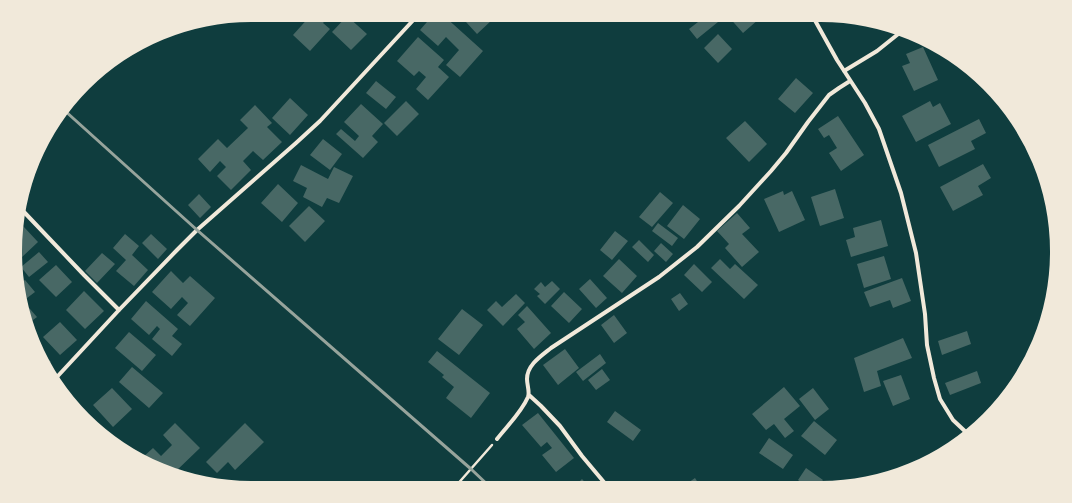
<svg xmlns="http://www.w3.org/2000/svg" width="1072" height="503" font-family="Signika,sans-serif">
<rect width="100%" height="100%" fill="#0f3d3e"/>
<path fill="#486865" d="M311 15H330L323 23 330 29 310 51 293 35Z
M363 15H373L368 20Z
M433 15H443L483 51 460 77 446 65 459 50 446 37 438 46 420 30Z
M473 15H487L492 20 477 34 466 22Z
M707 15H712L718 22 697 39 689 29Z
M727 15H755L759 19 743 33Z
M347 16 367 34 351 50 332 32Z
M718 34 732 49 718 63 704 48Z
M418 37 444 60 438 67 449 77 428 100 416 89 426 77 419 71 414 76 397 61Z
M923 47 938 80 914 91 902 66 910 63 906 54Z
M796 78 813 93 795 113 778 99Z
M376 81 396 97 386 109 366 93Z
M290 98 308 115 290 135 272 118Z
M406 101 419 114 397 136 384 123Z
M930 101 933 107 940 103 951 124 916 142 902 116Z
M361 104 383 124 372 136 378 142 363 158 336 134 341 129 355 141 359 136 344 122Z
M255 105 272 123 267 127 282 142 263 160 253 151 243 161 251 170 231 190 217 176 226 167 220 161 210 172 198 159 218 139 227 148 248 128 240 120Z
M838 116 864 155 841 171 829 153 837 148 829 135 824 138 818 129Z
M979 119 986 133 971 141 975 149 939 167 928 145Z
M745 121 767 144 749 162 726 138Z
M323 139 342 154 330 170 310 155Z
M983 164 991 178 978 186 983 195 953 211 940 187Z
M301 165 328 179 334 167 353 176 339 203 327 198 322 207 303 197 307 188 293 181Z
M278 184 298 203 282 222 261 203Z
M835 189 844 218 820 226 811 197Z
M783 191 784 195 792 191 805 220 779 232 764 199Z
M660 192 673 203 652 227 639 217Z
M199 194 211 207 200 218 188 205Z
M683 205 700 219 684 239 667 226Z
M309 206 325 221 305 242 289 226Z
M737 213 750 228 742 234 759 252 742 267 725 248 729 244 717 231Z
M881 220 888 246 851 257 846 240 855 237 853 228Z
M658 223 678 238 672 246 652 231Z
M23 226 38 242 21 258 18 255 19 230Z
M615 231 628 241 612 260 600 250Z
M125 234 139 246 132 255 148 270 134 286 116 271 126 260 113 248Z
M151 234 167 249 158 259 142 243Z
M639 240 654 255 648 262 632 247Z
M661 243 673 254 666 262 654 251Z
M39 252 48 262 29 277 21 267Z
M102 253 115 264 97 283 85 271Z
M884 256 891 279 864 288 857 264Z
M619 259 637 276 622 293 603 276Z
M720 259 730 269 735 264 758 285 744 299 711 268Z
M694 264 712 282 702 292 684 275Z
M56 265 72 282 56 297 39 280Z
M171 271 183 283 190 276 215 298 190 326 177 315 188 303 182 297 171 309 152 292Z
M902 278 911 301 893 308 890 300 870 307 864 292Z
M590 279 607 298 596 308 579 289Z
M25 280 35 292 23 301 37 317 29 323 18 285Z
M552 281 560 289 545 304 537 296 540 294 534 289 541 282 545 287Z
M84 291 104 311 85 329 66 310Z
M564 292 582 309 569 323 551 306Z
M680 293 688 304 679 311 671 299Z
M516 294 525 303 503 326 487 310 496 301 502 307Z
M146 301 178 329 172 336 182 344 172 356 152 339 160 329 157 326 149 335 131 319Z
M527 306 551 333 534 349 517 329 525 322 518 315Z
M462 309 483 325 459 355 438 339Z
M614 315 627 333 614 343 601 325Z
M60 322 77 340 60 355 43 337Z
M967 331 971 344 942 355 938 341Z
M129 332 156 355 142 371 115 348Z
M903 338 912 358 877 371 881 386 864 392 854 358Z
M39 348 51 362 46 365 39 356 37 349Z
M565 349 579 368 558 385 543 365Z
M437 351 490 393 471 418 446 398 454 387 442 377 444 375 428 362Z
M600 354 606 363 583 381 576 372Z
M132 367 163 393 149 408 119 382Z
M602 369 610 380 596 390 588 380Z
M977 371 981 383 950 395 945 383Z
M901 375 910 399 893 406 883 381Z
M784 387 800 406 784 419 794 431 785 438 774 424 766 430 752 414Z
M112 388 132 409 113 427 93 405Z
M813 388 829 409 815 420 799 399Z
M615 411 641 430 633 441 607 422Z
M538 413 574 458 556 472 542 455 552 448 547 442 541 447 522 425Z
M814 421 837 440 825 455 801 436Z
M175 423 200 448 174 473 161 470 142 458 153 448 161 456 172 445 163 435Z
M245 423 264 442 235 470 228 462 217 473 206 462Z
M769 438 793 455 783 469 759 453Z
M806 468 823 480 818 486H806L798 480Z
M695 478 700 486 682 487Z
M582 479 589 487H574Z"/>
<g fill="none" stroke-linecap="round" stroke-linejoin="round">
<path stroke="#f1e9da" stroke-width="2.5" d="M455 487 492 445"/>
<path stroke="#f1e9da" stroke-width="4" d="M812 15 837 60 865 103 879 129 901 193 916 253 925 314 927 345 934 378 940 399 953 420 969 435
M844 71 877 51 902 31
M24 212 84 275 119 310
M56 378 119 310 177 250 197 230 296 143 320 121 418 15
M529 395 541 406 560 426 582 456 608 487
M497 439C507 426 521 413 528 397 530 392 527 385 527 379 527 365 541 356 551 348L659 277 697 247 739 206 771 171 786 153 808 122 829 95 839 88 850 81"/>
<path stroke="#97a49c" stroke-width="3" d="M64 110 197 230 471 469 490 487"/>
</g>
<path d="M0 0H1072V503H0ZM251 22H821A229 229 0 0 1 1050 251V252A229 229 0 0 1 821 481H251A229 229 0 0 1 22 252V251A229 229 0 0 1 251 22Z" fill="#f1e9da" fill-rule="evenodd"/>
</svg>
